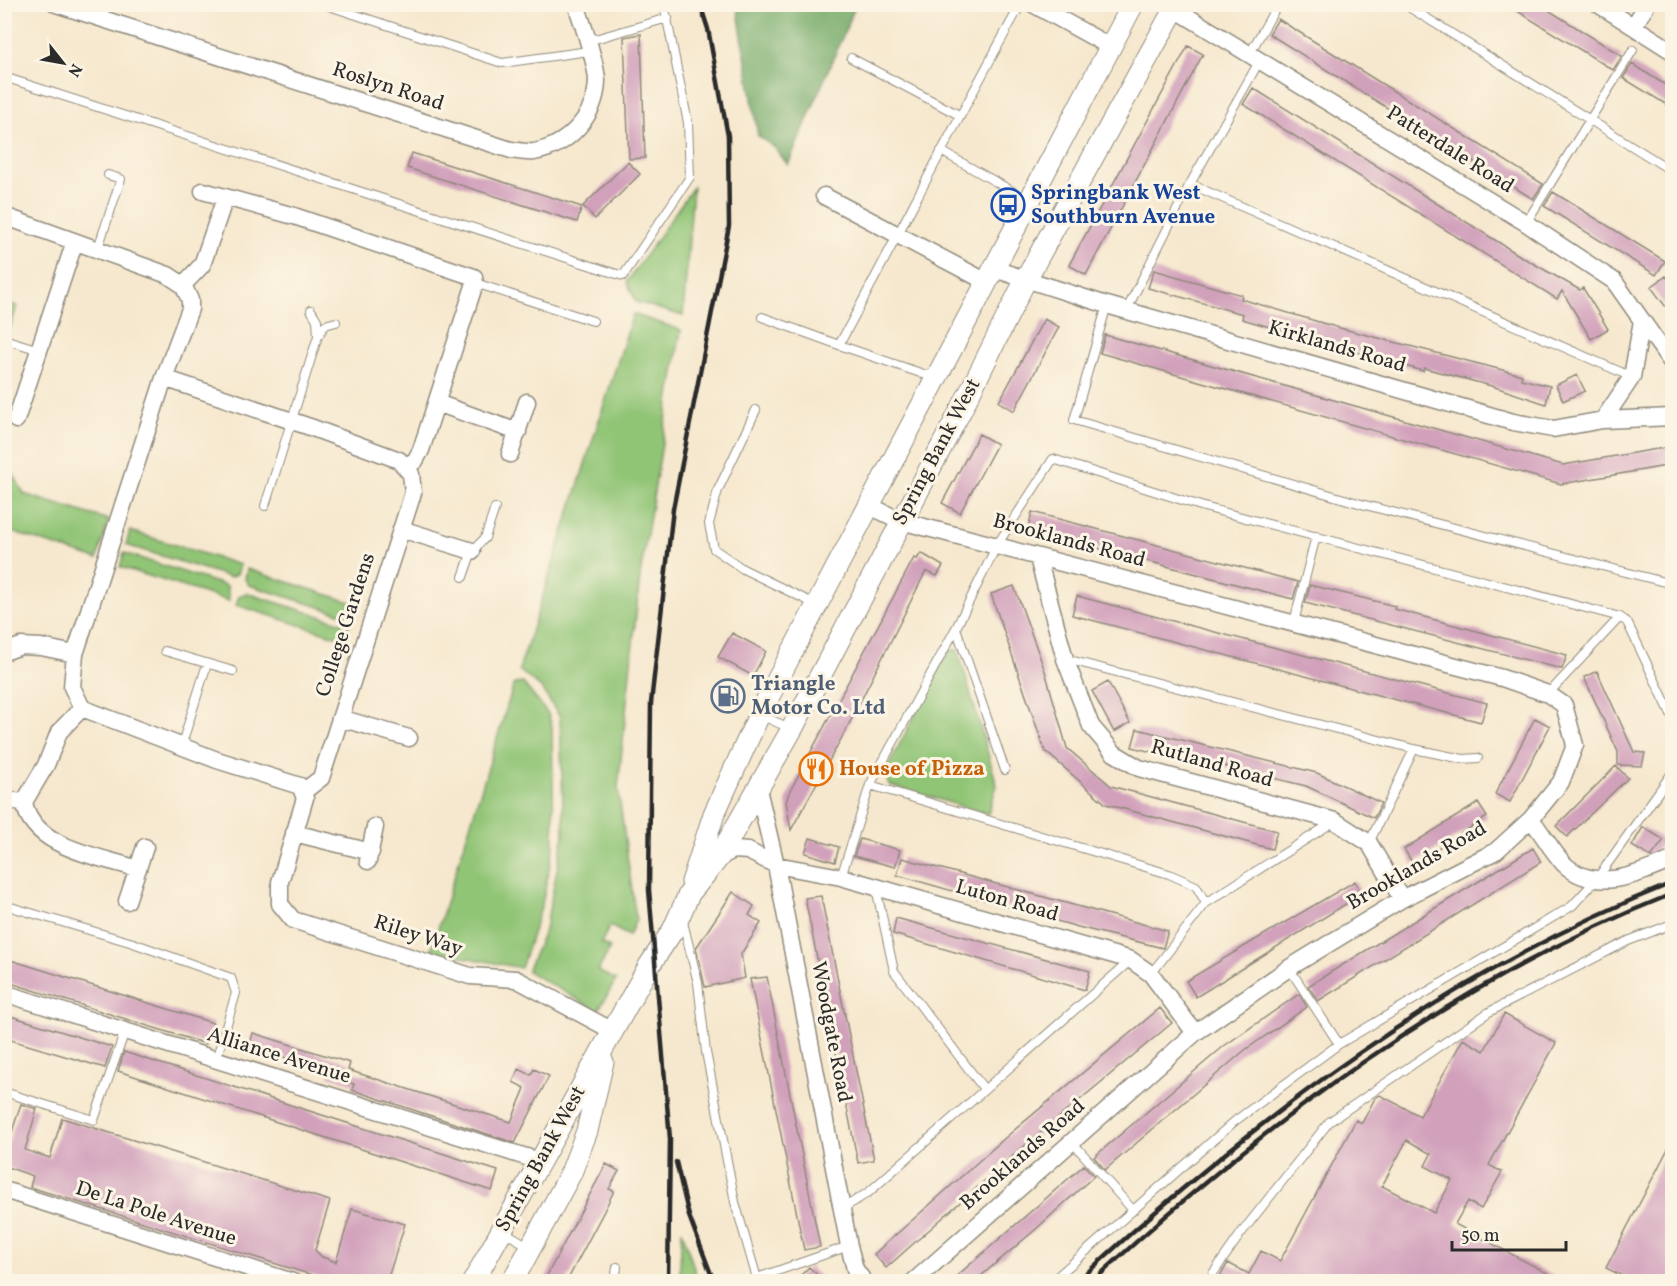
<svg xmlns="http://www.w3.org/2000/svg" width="1677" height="1286" font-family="Vollkorn,serif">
<rect width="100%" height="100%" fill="#fcf5e5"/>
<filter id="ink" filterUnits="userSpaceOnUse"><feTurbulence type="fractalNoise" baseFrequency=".0167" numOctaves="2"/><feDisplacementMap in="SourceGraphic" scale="12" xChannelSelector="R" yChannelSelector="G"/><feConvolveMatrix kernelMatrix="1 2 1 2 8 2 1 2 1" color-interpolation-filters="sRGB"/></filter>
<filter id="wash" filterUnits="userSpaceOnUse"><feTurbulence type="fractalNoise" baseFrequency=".008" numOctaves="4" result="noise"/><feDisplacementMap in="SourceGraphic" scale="24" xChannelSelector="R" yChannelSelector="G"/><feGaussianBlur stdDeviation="1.35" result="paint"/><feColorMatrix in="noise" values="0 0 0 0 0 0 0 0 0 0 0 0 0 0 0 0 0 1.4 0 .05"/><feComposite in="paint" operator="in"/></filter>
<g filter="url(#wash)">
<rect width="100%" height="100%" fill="#f6e8ce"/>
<path fill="#91c576" stroke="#5e7850" stroke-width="1.5" d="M693 187 683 316 636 302 627 282Z
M5 302 17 306 5 344Z
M633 314 681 330 640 576 618 788 636 920 629 936 610 926 601 943 610 948 598 971 616 980 598 1011 527 971 545 930 564 835 560 717 541 688 519 670Z
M4 456 24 494 109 520 97 559 12 532 5 536Z
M130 531 240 565 237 574 230 577 126 545Z
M124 553 227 586 229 601 120 567Z
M247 569 357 604 352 617 249 585 245 579Z
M246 593 349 625 345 639 236 605 239 596Z
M949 650H958L997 785 988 814 889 785 884 774Z
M523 683 548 714 552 726 554 845 542 904 521 968 431 951 514 684Z
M682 1230 698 1281H679Z"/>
<path fill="#74aa67" stroke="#506a49" stroke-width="1.5" d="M737 5H856L788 165 775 148 758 136Z"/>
<g id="blocks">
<path fill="#d1a0bb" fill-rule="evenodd" d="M1506 4H1539L1622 56 1613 70Z
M1278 19 1543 184 1533 199 1269 34Z
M641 34 645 158 629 159 624 37Z
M1188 46 1203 54 1086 275 1069 265Z
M1632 64 1672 89V108L1623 78Z
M1253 88 1522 257 1580 290 1583 288 1608 329 1591 339 1562 291 1557 299 1243 104Z
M412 153 582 207 577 222 407 168Z
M628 162 640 174 595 219 583 206Z
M1553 192 1665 261 1656 275 1544 206Z
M1154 270 1242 295 1241 299 1336 327 1522 375 1521 379 1550 386 1546 404 1495 387 1424 368 1423 371 1242 319 1243 314 1148 288Z
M1666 276 1672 285V315L1651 287Z
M1044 319 1059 327 1014 411 999 402Z
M1105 335 1563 465 1663 448H1672V465L1561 484 1100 353Z
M1577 375 1585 391 1563 401 1556 385Z
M979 434 997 444 960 513 942 503Z
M1032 512 1298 582 1293 599 1028 530Z
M921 553 943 566 937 576 926 571 847 728 791 830 786 802 789 793 914 558 917 559Z
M1310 585 1395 606 1394 609 1567 655 1562 669 1305 603Z
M1014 586 1045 671 1067 748 1111 786 1277 831 1272 849 1106 804 1045 751 991 594Z
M1077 596 1487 703 1481 722 1072 615Z
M732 633 766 651 753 676 718 657Z
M1597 671 1634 752 1645 753 1642 766 1618 765V752L1584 677Z
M1108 682 1130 723 1114 732 1092 691Z
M1535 718 1550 726 1510 802 1495 794Z
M1137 729 1317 773 1381 803 1374 818 1306 786 1220 765 1219 769 1132 747Z
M1616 766 1628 778 1567 837 1556 826Z
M1478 803 1487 817 1413 864 1404 849Z
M1643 827 1664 840 1651 857 1632 846Z
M810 838 839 847 835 862 805 853Z
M860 839 900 850 895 867 854 856Z
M1533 848 1541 862 1318 1001 1308 986Z
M902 858 1168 931 1163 948 1078 927 897 875Z
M1355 881 1362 894 1196 997 1186 981Z
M733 892 754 906 749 915 761 923 741 954 745 978 705 987 696 948Z
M821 896 874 1160 858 1163 805 898Z
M896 918 1090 971 1085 990 893 934Z
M4 958 213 1023 206 1044 4 981Z
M767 977 820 1247 804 1250 750 979Z
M1299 994 1307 1007 1245 1050 1105 1170 1094 1157 1224 1046Z
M1160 1008 1172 1023 1009 1159 886 1268 874 1254 1006 1137Z
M4 1014 112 1047 105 1068 4 1038Z
M1504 1014 1556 1043 1489 1165 1502 1172 1481 1209 1468 1201 1455 1224 1562 1281H1217L1228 1263 1249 1274 1261 1251 1280 1261 1356 1120 1362 1123 1375 1098 1380 1095 1420 1116 1463 1039 1484 1051ZM1407 1140 1431 1154 1425 1166 1452 1180 1434 1213 1382 1186Z
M253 1033 350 1063 348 1070 511 1122 525 1088 513 1082 519 1069 531 1075 534 1069 549 1076 515 1143 352 1090 354 1084 329 1076 330 1072 265 1051 263 1056 248 1051Z
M124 1052 498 1171 492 1191 118 1071Z
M21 1104 37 1109 25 1150 50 1158 62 1118 330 1201 315 1250 322 1257 336 1262 352 1209 405 1224 387 1281H331L30 1187 33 1176 4 1166V1143L8 1144Z
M1672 1141V1281H1632L1606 1268Z
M606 1164 619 1171 609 1189 614 1191 604 1211 567 1281H544Z
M1084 1165 1094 1176 1035 1230 975 1281H951Z
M809 1267 824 1281H795Z"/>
</g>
</g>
<g filter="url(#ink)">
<use href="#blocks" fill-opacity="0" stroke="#908a7c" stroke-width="1.5"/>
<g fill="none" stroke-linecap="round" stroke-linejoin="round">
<defs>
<path id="service" d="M323 4 502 63 589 51
M1404 4 1672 171
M588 41 668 18
M1250 53 1278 4
M851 58 959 115
M4 77 623 276 690 177 688 123 664 4
M941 151 1028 200
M1190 184 1632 377
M1526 223 1633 50
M97 251 121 179 108 175
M475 283 593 321
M1107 305 1074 420 1365 505 1672 584
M311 310 317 320 318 335
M1126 311 1190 184 1260 60
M762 317 839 345
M4 339 39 350
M935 378 839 345C900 232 958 117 1021 4
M756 410 718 490 709 524 714 549 743 569 817 605
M265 506 318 336 325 325 336 322
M463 577 472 551 485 538 495 508
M1294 622 1316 536
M956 628 1005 770
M165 651 233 671
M1066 659 1414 749 1463 759 1478 758
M1548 694 1620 617
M760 715 792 729
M181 747 207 664
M870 785 1169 874 1196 886 1206 903 1151 974
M1369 843 1414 749
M841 877 870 785 956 628 997 545 1053 459 1204 507 1620 617 1627 622 1672 716
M876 888 894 971 984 1089
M1206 903 1335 821
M4 905 133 943 231 978 236 993 216 1060
M682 918 698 983 706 1052 735 1202 758 1282
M1289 968 1339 1044
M4 1092 94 1120 125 1031
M1072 1142 1132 1209
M842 1209 869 1192 1131 960
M503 1231 530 1247
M757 1278 849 1246
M615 1282 617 1267
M1051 1282 1235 1121 1339 1044 1572 906 1596 880 1672 773
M1207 1282 1242 1232 1329 1122 1489 1012 1628 941 1672 924"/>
<path id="minor" d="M56 4 511 150C518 151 527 153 534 152 568 146 596 116 597 81 597 64 582 22 576 4
M1033 4 1109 46
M1598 4 1672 51
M1175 9 1526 223 1614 281 1672 363
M1634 26 1647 4
M203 191 294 216 474 277 475 283 421 450 415 461 404 466
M824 196 987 282
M4 216 168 275 183 285 190 300V309L164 378 310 427 399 460 411 474 413 493 321 778 303 792
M994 269 1107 305 1513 422 1553 429 1603 420 1672 417
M183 285 202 265 225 198
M164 378 75 654 72 687 82 708 217 760 300 786 305 798 280 882V904L293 920 470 976 516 979 613 1031
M437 403 518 432
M16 420 74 244
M1603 420 1632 377 1642 321
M510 454 527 402
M870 506 901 521 1502 678 1548 694 1564 705 1575 745 1561 782 1531 819 1496 851 1402 899 1289 968 1195 1033 913 1282
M401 529 472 551
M1038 558 1065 659 1091 726 1114 753 1139 768 1335 821 1369 843 1402 899
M4 652 21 646 41 647 75 654
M340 718 409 738
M758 789 776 865 849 1246 855 1269 864 1282
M4 800 24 802 46 765 59 732 82 708
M24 802C32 848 99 856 138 869
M1531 819C1542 833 1552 851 1564 864 1595 894 1639 874 1672 860
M294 833 371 852
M719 857 734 850 748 851 776 865 841 877 1131 960 1151 974 1195 1033
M368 861 375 827
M127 901 145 847
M4 993 539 1161
M4 1190 293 1282"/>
<path id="tertiary" d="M692 882 714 814 759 715 1133 4
M473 1282 649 966 673 930 689 894 719 857 792 729 961 410 1025 281 1177 4
M512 1282 571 1173 587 1131 603 1062"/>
</defs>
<use href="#service" stroke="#908a7c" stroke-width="10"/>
<use href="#minor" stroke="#908a7c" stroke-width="19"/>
<use href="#tertiary" stroke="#908a7c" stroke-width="23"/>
<use href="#service" stroke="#fff" stroke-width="8"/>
<use href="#minor" stroke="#fff" stroke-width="16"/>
<use href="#tertiary" stroke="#fff" stroke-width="21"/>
<path stroke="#2b2b2b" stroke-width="4.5" d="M676 1162 689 1216 714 1282
M668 1282 670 1139 649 890 651 703 673 509 729 226 728 136 708 29 700 4
M1077 1282C1254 1119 1448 972 1672 883
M1092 1282C1263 1124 1455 980 1672 894"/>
</g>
</g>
<defs>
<symbol id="bus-ring" viewBox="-11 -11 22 22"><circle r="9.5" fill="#fcf5e5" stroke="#1a4fb4" stroke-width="1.5"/><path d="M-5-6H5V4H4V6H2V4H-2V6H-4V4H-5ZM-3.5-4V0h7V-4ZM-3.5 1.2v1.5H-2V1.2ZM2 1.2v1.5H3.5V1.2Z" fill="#1a4fb4"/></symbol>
<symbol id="fuel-ring" viewBox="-11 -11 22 22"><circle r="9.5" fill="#fcf5e5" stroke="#5c6f8a" stroke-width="1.5"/><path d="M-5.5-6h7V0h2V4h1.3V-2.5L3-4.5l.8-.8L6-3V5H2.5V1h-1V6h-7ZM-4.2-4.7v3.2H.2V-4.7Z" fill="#5c6f8a"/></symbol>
<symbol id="restaurant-ring" viewBox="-11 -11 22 22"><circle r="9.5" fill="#fcf5e5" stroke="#e8710a" stroke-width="1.5"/><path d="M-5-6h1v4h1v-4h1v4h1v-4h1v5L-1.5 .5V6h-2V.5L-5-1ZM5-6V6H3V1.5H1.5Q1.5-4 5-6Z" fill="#e8710a"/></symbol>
</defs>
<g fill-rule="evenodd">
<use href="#bus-ring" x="989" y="186" width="38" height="38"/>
<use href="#fuel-ring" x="709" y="677" width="38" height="38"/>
<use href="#restaurant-ring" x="797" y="750" width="38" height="38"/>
</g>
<g text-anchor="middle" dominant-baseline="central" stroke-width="6" stroke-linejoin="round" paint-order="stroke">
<g font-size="21" fill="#2b2b2b" stroke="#fcf5e5">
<text transform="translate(388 87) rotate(18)">Roslyn Road</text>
<text transform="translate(1450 150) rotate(32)">Patterdale Road</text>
<text transform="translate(1337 347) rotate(16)">Kirklands Road</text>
<text transform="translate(937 452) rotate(-62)">Spring Bank West</text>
<text transform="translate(1069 541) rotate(15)">Brooklands Road</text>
<text transform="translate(346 625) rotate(-72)">College Gardens</text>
<text transform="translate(1212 764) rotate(16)">Rutland Road</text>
<text transform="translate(1417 866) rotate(-30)">Brooklands Road</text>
<text transform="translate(1007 901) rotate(16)">Luton Road</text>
<text transform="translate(418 936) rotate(18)">Riley Way</text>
<text transform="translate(831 1032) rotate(79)">Woodgate Road</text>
<text transform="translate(279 1056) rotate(17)">Alliance Avenue</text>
<text transform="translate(1023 1155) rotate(-41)">Brooklands Road</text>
<text transform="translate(541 1159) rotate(-61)">Spring Bank West</text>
<text transform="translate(156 1214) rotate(18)">De La Pole Avenue</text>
</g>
<g font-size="21" font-weight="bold" fill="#164399" stroke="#fcf5e5" text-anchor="start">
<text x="1031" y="193">Springbank West<tspan x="1031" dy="24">Southburn Avenue</tspan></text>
</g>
<g font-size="21" font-weight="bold" fill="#4e5e75" stroke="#fcf5e5" text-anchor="start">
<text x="751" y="684">Triangle<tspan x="751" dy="24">Motor Co. Ltd</tspan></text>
</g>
<g font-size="21" font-weight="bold" fill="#c56008" stroke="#fcf5e5" text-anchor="start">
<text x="839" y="769">House of Pizza</text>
</g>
</g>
<rect width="1677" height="1286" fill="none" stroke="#fcf5e5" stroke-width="24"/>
<g transform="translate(63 63) rotate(121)" stroke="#fcf5e5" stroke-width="4.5" paint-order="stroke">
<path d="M0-4.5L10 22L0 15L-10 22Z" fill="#2b2b2b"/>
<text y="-9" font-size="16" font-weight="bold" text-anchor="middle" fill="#2b2b2b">N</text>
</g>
<path d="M1452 1241v9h114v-9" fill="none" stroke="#2b2b2b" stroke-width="3"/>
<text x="1461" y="1241" font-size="18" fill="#2b2b2b" stroke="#fcf5e5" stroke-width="4.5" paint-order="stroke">50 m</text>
</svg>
